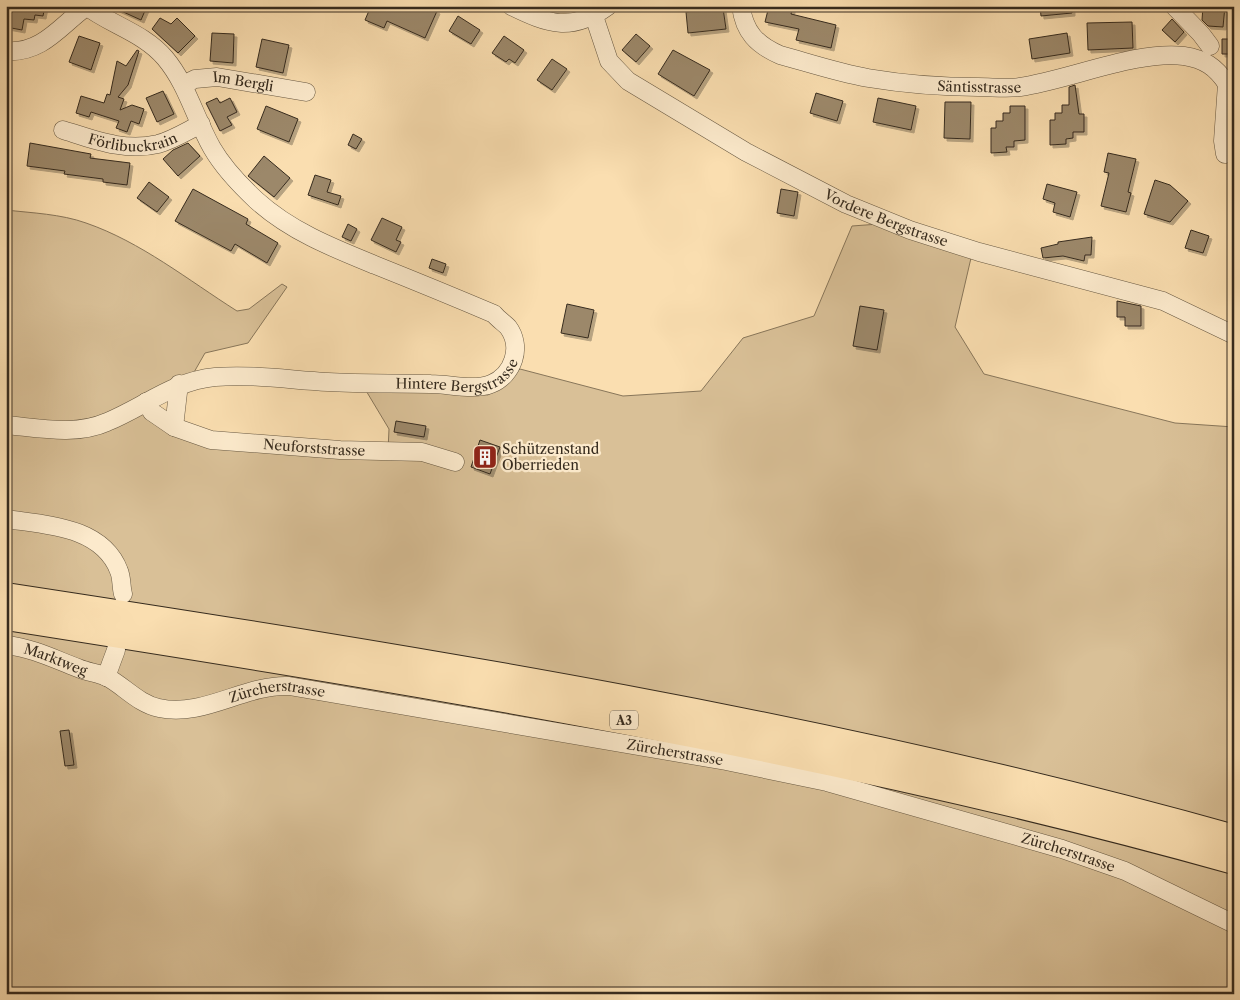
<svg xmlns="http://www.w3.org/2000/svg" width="1240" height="1000" font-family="'Libre Caslon Text',serif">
<defs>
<filter id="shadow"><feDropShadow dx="3" dy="3" stdDeviation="0" flood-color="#0004"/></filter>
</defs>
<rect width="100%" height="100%" fill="#fadeb0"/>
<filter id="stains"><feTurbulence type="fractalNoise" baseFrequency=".004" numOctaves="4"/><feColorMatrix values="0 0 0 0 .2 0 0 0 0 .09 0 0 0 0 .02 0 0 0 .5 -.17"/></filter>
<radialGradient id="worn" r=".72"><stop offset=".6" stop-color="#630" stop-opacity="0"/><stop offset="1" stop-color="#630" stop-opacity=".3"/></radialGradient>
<path fill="#d9c097" stroke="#88765a" d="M6 210C32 213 61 214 86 223 141 242 188 280 237 311L249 309 282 284 287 287 248 343 205 353 189 381 146 402 190 433 388 451 389 429 362 384 488 395 520 369 623 396 701 391 743 338 814 316 852 226 879 224 971 258 955 327 984 374 1175 423 1234 427V994H6Z"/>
<path fill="#9c886a" stroke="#362b1e" filter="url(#shadow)" d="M12 6H45L43 16 35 15 34 20 24 19 22 30 6 27V12L11 13Z
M110 6H147L141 20Z
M371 6H426L437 11 425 38 387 21 384 28 365 20Z
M769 6H793L791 14 836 25 831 48 796 40 799 29 765 22Z
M1040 6H1072V13L1041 16Z
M1203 6H1225L1223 27 1208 26 1202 20Z
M723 8 726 29 688 33 686 12Z
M458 16 480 30 471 44 449 31Z
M160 18 171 24 177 18 195 36 178 53 152 29Z
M1172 19 1184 32 1175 42 1162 30Z
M1132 22 1133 48 1088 50 1087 23Z
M212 33 234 34 233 63 210 61Z
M1067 33 1070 53 1032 59 1029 39Z
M636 34 650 46 636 62 622 50Z
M79 36 100 43 91 70 69 62Z
M504 36 524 50 515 63 509 59 506 62 492 53Z
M262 39 289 45 283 73 256 67Z
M1222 39H1234V54H1222Z
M137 50 139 51 128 85 118 97 124 99 120 110 132 105 144 109 139 124 131 121 127 132 116 128 119 121 91 112 89 117 76 113 81 96 104 103 107 94 110 95 117 61 126 66Z
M673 50 710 70 694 96 658 74Z
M552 59 567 69 552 90 537 80Z
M1075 85 1079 114H1084V132H1073V138L1066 139V144L1050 145V120H1055V113H1062V105H1069V87Z
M163 91 174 114 157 122 146 98Z
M816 93 843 101 837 121 810 113Z
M217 98 220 103 230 98 237 112 227 117 232 125 220 131 206 103Z
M878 98 916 106 911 130 873 122Z
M945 102H971L970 139 944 138Z
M266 106 298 119 289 142 257 129Z
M1010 106H1025V140L1014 141V147H1006L1007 152 991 153V128H996V121H1003V113H1010Z
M353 134 362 139 356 149 348 145Z
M30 143 91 154 90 158 130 163 127 185 103 182V179L64 174 65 171 27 166Z
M188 143 200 156 178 176 163 159 173 150Z
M1108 153 1136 159 1128 192 1131 193 1126 212 1101 206 1109 173 1104 172Z
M264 156 290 178 274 197 248 176Z
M315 175 331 180 327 192 341 196 338 205 308 195Z
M1155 180 1170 185 1188 201 1170 222 1144 214Z
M149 182 169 197 157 212 137 198Z
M1047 184 1077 192 1070 217 1053 212 1055 203 1043 199Z
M193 189 248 219 246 224 278 243 267 263 235 244 231 251 175 221Z
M781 189 798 192 794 216 777 213Z
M382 218 402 227 396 240 401 242 396 252 371 240Z
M348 224 357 229 351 241 342 237Z
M1191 230 1209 236 1203 253 1185 248Z
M1092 237 1091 255H1085L1084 261 1063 256 1043 258 1041 248 1058 244V242Z
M432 259 446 264 443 273 429 268Z
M1117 301 1141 306V326H1125V317H1117Z
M567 304 594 310 588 338 561 333Z
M860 306 884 310 877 350 853 346Z
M396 421 426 426 424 437 394 432Z
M480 440 500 447 490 474 471 467Z
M69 730 74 765 65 766 60 731Z"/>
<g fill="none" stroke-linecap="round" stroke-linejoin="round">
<defs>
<g id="minor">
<path d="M511 6C548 24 571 33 608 6"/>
<path id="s1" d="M741 6C744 32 757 45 780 55 809 63 839 73 868 78 904 84 942 87 978 87 992 87 1007 89 1020 87 1069 80 1137 50 1184 56 1204 59 1216 67 1227 84"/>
<path d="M1174 6 1201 34 1210 46"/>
<path id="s2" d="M594 16 609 61 628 81 746 152 846 204 910 230 979 252 1163 301 1234 335"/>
<path d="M6 51C42 54 61 25 86 7"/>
<path id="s3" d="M183 85 195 79 217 77 306 92"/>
<path id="s4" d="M63 130C95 140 125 152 158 144 173 140 187 131 201 124"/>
<path d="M1225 154 1223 141 1227 84"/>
<path id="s5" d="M146 402 152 412 174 427 211 440 340 450 422 452 455 462"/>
<path id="s6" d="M6 425C39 428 76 436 107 422 144 407 173 381 215 377 252 374 291 380 328 382 362 384 396 383 431 384 449 384 474 391 491 384 513 375 523 347 508 327 504 323 498 319 494 314 454 297 415 281 375 265 333 248 290 231 256 200 240 185 223 167 212 148 195 118 187 84 165 58 144 33 111 25 86 6"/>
<path d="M174 427 179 384"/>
<path d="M6 519C45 525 102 526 119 571 122 578 121 587 123 594"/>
<path id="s7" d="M6 645C33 648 54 659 78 668 87 672 98 673 107 677 125 687 139 704 159 708 203 718 245 684 289 686L726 761 827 782 1062 849 1125 871 1234 924"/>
<path d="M106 677 116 650"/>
</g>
<path id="highway" d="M6 596C418 659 832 725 1234 838
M6 617C419 682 831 748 1234 861"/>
</defs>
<use href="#minor" stroke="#675842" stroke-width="19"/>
<use href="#highway" stroke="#362b1e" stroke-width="28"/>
<use href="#minor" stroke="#fceacc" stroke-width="18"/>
<use href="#highway" stroke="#fadeb0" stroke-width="26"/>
</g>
<defs>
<symbol id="building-square" viewBox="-11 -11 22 22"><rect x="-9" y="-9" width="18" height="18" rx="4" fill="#8f2418" stroke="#fceacc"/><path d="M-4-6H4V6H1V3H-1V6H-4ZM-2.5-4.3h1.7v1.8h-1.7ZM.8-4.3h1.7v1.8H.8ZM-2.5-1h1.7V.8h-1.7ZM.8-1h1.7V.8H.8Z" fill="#fff"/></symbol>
</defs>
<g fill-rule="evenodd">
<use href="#building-square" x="471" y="443" width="28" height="28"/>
</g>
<g text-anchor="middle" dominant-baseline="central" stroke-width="4.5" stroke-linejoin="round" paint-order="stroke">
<rect fill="#fceacc" stroke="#716452" stroke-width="1" x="610" y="710.5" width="28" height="19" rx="4"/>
<g font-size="12" font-weight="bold" fill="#362b1e">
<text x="624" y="720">A3</text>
</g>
<g font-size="14" fill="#362b1e" stroke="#fceacc">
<text stroke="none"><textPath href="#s3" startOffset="62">Im Bergli</textPath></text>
<text stroke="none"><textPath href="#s1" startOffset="269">Säntisstrasse</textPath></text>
<text stroke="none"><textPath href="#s4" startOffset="72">Förlibuckrain</textPath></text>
<text stroke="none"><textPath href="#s2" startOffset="368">Vordere Bergstrasse</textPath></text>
<text stroke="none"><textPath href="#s6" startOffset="466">Hintere Bergstrasse</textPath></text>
<text stroke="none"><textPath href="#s5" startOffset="181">Neuforststrasse</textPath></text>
<text stroke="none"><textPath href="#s7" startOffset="52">Marktweg</textPath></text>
<text stroke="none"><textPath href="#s7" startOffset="288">Zürcherstrasse</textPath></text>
<text stroke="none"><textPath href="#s7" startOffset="692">Zürcherstrasse</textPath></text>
<text stroke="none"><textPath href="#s7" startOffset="1098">Zürcherstrasse</textPath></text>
</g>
<g font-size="14" fill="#362b1e" stroke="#fceacc" text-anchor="start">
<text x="502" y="449">Schützenstand<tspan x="502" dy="16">Oberrieden</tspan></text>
</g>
</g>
<rect width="1240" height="1000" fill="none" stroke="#fadeb0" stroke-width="25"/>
<rect x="8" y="8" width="1225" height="985" fill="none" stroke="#362b1e" stroke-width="2.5"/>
<rect x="12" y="12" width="1215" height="975" fill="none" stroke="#362b1e"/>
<rect width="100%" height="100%" filter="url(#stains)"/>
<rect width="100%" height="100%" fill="url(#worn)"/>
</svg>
